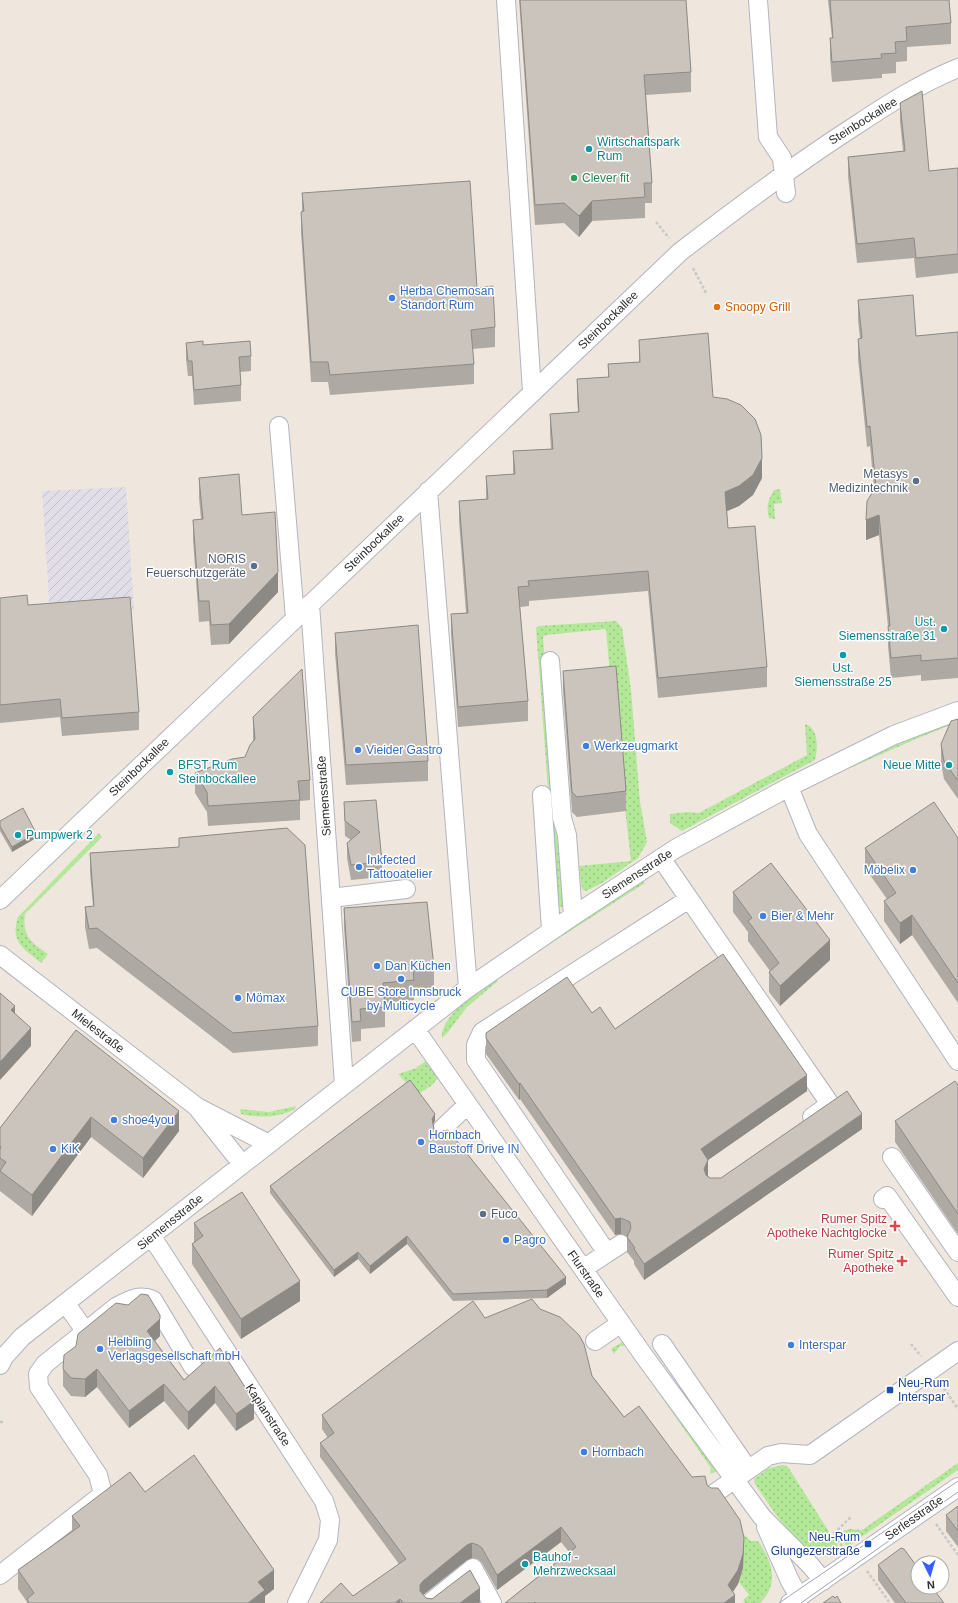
<svg xmlns="http://www.w3.org/2000/svg" width="958" height="1603" font-family="Arial,sans-serif">
<defs>
<pattern id="industrial-furrows" width="10" height="10" patternUnits="userSpaceOnUse"><rect width="10" height="10" fill="#e1dee7"/><path d="M-1 1l2-2M0 10L10 0M9 11l2-2" fill="none" stroke="#c1bfc6"/></pattern>
<pattern id="grass-dots" width="8" height="8" patternUnits="userSpaceOnUse"><rect width="8" height="8" fill="#b2e897"/><path d="M2 2h.1M6 6h.1" fill="none" stroke="#99c782" stroke-width="1.8" stroke-linecap="round"/></pattern>
</defs>
<rect width="100%" height="100%" fill="#efe7de"/>
<path fill="url(#industrial-furrows)" d="M126 487 134 610 50 614 42 491Z"/>
<path fill="url(#grass-dots)" d="M780 489 782 503 774 504 775 519 769 518C766 506 768 500 774 490Z
M616 621 622 628 631 690 640 802 647 842 638 858 602 883 586 891 582 889 579 866 631 861 611 686 606 629 546 635 543 637 557 839 566 902 563 907H558L556 899 536 628 539 626Z
M958 720V722L916 739 843 771 844 769 910 739Z
M805 724C819 728 818 748 815 760L682 831 670 823V814L688 812 699 813 807 755Z
M99 833 102 837 25 914C22 936 31 942 48 954L41 963C23 948 10 942 18 917Z
M643 881 645 883 542 949 541 947Z
M496 979 498 981 467 1007 448 1032 442 1038C440 1015 480 991 496 979Z
M426 1061 438 1078 432 1085 417 1095 398 1074 416 1068Z
M296 1106 295 1109C279 1118 259 1118 241 1114L240 1109 269 1112Z
M624 1341 716 1469V1472L710 1474 711 1468 626 1346H620L614 1354 611 1349Z
M958 1463V1470L847 1547 838 1534 839 1532 850 1529 862 1530Z
M783 1465 788 1467 842 1552C803 1567 774 1510 755 1484L754 1479 769 1468Z
M742 1533 751 1541H758C772 1561 780 1584 760 1603H745L743 1600 749 1595 739 1582 744 1560Z"/>
<g fill="none" stroke-linecap="round" stroke-linejoin="round">
<defs>
<path id="minor" d="M506 0 532 391
M758 0 768 137 782 158 786 193
M279 426 295 618
M428 491 468 988
M310 604 344 1084
M550 661 562 818 567 835 573 916
M789 787 808 834 958 1061
M542 795 551 930
M661 858 830 1104 812 1117
M331 898 406 889
M0 900 680 252C737 208 794 165 855 126 888 104 921 83 958 68
M0 955 197 1107 267 1143
M415 1029 644 1356 762 1517 811 1566 823 1581
M199 1110 242 1164
M442 1129 467 1105
M892 1157 958 1252
M883 1199 887 1196 958 1297
M152 1237 324 1501 330 1520 328 1540 297 1603
M607 1253 621 1244
M583 1269 607 1253 476 1060V1045L482 1032 689 899
M66 1304 86 1332
M595 1341 621 1323
M662 1344 748 1469
M0 1365 4 1357 22 1337 468 988 573 916 675 849 789 787 894 735 958 711
M715 1493 768 1456 781 1453 810 1455 958 1351
M766 1527 790 1581 799 1597
M0 1575 103 1494 98 1475 39 1387 38 1374 45 1364 116 1307C129 1300 139 1294 153 1300L193 1367
M430 1603 473 1568 492 1603
M790 1603 958 1487"/>
</defs>
<use href="#minor" stroke="#b2b4c1" stroke-width="20"/>
<path stroke="#c8c8c8" stroke-width="2.5" stroke-dasharray="3 2" stroke-linecap="butt" d="M656 222 669 238
M693 268 706 293
M911 1344 921 1356
M941 1384 958 1409
M0 1422H3
M936 1524 958 1555
M842 1546 834 1533 851 1517
M867 1571 890 1603"/>
<use href="#minor" stroke="#fff" stroke-width="18"/>
<path stroke="#a0a3b8" stroke-width="1" d="M779 1603 958 1481
M801 1603 958 1492"/>
</g>
<path fill="#aea9a3" d="M519 0H686L691 72V92L646 95 652 183V203H645V218L592 221 579 237 564 223 535 225Z
M828 0H949L951 23V44L907 47V61L896 62V73L882 74V78L832 82 830 58V38H832Z
M900 103 929 171 958 168V273L916 278 914 258 857 263 848 176V157L903 151 900 122Z
M302 193 477 288 495 327V347L472 349 474 364V384L330 395 328 382H311L301 232V212H302Z
M858 300 916 336 958 332V678L921 681V675L891 678 888 646V627L879 535 866 540 874 489 870 446 867 447 858 359V339H860L858 320Z
M639 340 713 397 762 478 753 495 739 506 727 511 728 528 767 667V687L658 698 648 591 529 601V606L520 607 528 701V721L458 727 451 634V614L466 613 459 521V501L486 499V476L513 474V451L551 449 550 434V414L578 412 577 399V379L608 377V364L639 362Z
M186 343 203 345 251 356V371L240 372 241 385V401L194 405 192 376H188L186 359Z
M199 478 242 515 278 592 229 644 211 645 209 621 199 622 193 540V520L201 519 199 498Z
M0 598 28 605 139 712V730L62 736 60 717 0 723Z
M335 633 428 761V781L346 785 335 653Z
M563 671 626 791V811L577 817 572 812 563 691Z
M253 717 310 780V800L300 801V820L208 826 207 812 195 793V773L245 757 253 741Z
M958 719V799L944 779 941 763V744Z
M344 802 382 862V877L351 880 347 858V843L351 840 345 836Z
M0 821 36 838 12 852 0 831Z
M179 838 318 1026V1046L233 1053 97 948 89 949 85 927V907L93 906 90 873V853L179 847Z
M958 838V1003L912 935 900 944 884 921V901L887 899 865 868V848Z
M733 892 830 960 780 1006 769 992V972L770 971 748 941V932L733 912Z
M344 908 434 968V988L414 990V1000L385 1003V1027L361 1029V1041L352 1042 344 928Z
M592 1013 615 1029 807 1091 708 1160V1176L710 1178H721L862 1129 644 1280 634 1264V1261L627 1252V1237L621 1234 615 1235 520 1099 519 1100 486 1054V1033Z
M76 1030 179 1131 143 1178 91 1137 32 1216 0 1191V1128Z
M958 1085V1234L895 1142V1121Z
M435 1121 433 1124 434 1129 566 1284 547 1298 453 1301 407 1244 370 1274 358 1259 334 1277 270 1193V1186Z
M194 1223 300 1301 241 1339 192 1264V1244L194 1242Z
M485 1318 592 1376 624 1417 692 1477 707 1485 744 1553 743 1568 738 1584 733 1592 735 1603H505L569 1552 561 1542 497 1590 482 1563 478 1559 472 1558 467 1560 423 1595 426 1598 480 1602 479 1603H320L353 1596 399 1564 320 1457V1443L328 1438 322 1429V1415Z
M160 1333V1336L155 1341 184 1380 220 1348 254 1419 236 1431 215 1403 188 1430 164 1401 129 1428 97 1387 85 1397 71 1396 63 1386V1369Z
M145 1492 274 1589 265 1596V1603H27V1602L18 1589V1570L72 1531V1516Z
M958 1506V1547L946 1531V1515Z
M878 1565 944 1603H895L878 1580Z"/>
<path fill="#8d8984" d="M592 201V221L579 237V216Z
M762 458V478L753 495 739 506 725 512V492Z
M879 515V535L866 540V520Z
M278 572V592L229 644V624Z
M36 833V838L12 852V847Z
M912 915V935L900 944V923Z
M830 940V960L780 1006V986Z
M15 1006V1024L11 1010Z
M31 1028V1046L0 1080V1062Z
M807 1075V1091L708 1160V1175L704 1184 701 1149Z
M520 1083V1099L519 1100V1084Z
M179 1111V1131L143 1178V1158Z
M435 1114V1121L432 1126V1119Z
M862 1114V1129L644 1280V1264Z
M91 1117V1137L32 1216V1195Z
M621 1218V1234L615 1235V1219Z
M407 1236V1244L370 1274V1266Z
M358 1252V1259L334 1277V1270Z
M566 1277V1284L547 1298V1290Z
M300 1281V1301L241 1339V1319Z
M160 1315V1336L147 1348V1331Z
M97 1369V1387L85 1397V1379Z
M164 1384V1401L129 1428V1411Z
M215 1386V1403L188 1430V1412Z
M254 1401V1419L236 1431V1414Z
M561 1527V1542L497 1590V1575Z
M744 1538 743 1568 738 1584 728 1599V1585Z
M472 1543V1558L467 1560 423 1595 420 1603V1585L423 1581 467 1545Z
M274 1570V1589L265 1596V1603H248L258 1582Z
M480 1588V1602L479 1603H460Z
M735 1595V1603H724Z
M400 1599V1603H395Z"/>
<path fill="#cac4bd" stroke="#8d8984" d="M520 0H686L691 72 644 75 652 183H644L645 197 592 201 579 216 564 203 535 205Z
M830 0H949L951 23 906 27 907 41 895 42 896 53 881 54 882 58 832 62 830 38H833Z
M922 91 929 171 958 168V254L916 258 914 238 857 244 848 157 905 151 900 103Z
M470 181 477 288 493 286 495 327 471 330 474 364 330 375 328 362H311L301 212 304 211 302 193Z
M913 295 916 336 958 332V658L921 661V655L891 658 888 626H890L879 515 866 520 867 501 876 487 870 426 867 427 858 339 862 338 858 300Z
M708 333 713 397 727 399 741 405 755 419 761 435 762 458 753 475 739 486 725 492 728 528 755 526 767 667 658 678 648 571 528 581 529 586 518 587 528 701 458 707 451 614 468 613 459 501 488 499 486 476 515 474 513 451 553 449 550 414 579 412 577 379 609 377 608 364 640 362 639 340Z
M203 341V345L250 341 251 356 239 357 241 385 194 390 192 361H188L186 343Z
M239 474 242 515 275 512 278 572 229 624 211 625 209 601H199L193 520 203 519 199 478Z
M27 595 28 605 130 597 139 712 62 718 60 699 0 705V598Z
M418 625 428 761 346 765 335 633Z
M616 666 626 791 577 797 572 792 563 671Z
M302 669 310 780 298 781 300 800 208 806 207 792 195 773 232 759 245 757 250 745 255 739 253 717Z
M958 719V781L944 761 941 744 951 721Z
M376 800 382 862 351 865 347 843 360 832 345 821 344 802Z
M934 802 958 838V983L912 915 900 923 884 901 896 893 865 848Z
M23 808 36 833 12 847 0 826V821Z
M287 828 305 845 318 1026 233 1033 97 928 89 929 85 907 94 906 90 853 179 847V838Z
M771 863 830 940 780 986 769 972 779 963 748 921 752 918 733 892Z
M427 902 434 968 413 970 414 980 383 983 385 1007 360 1009 361 1021 352 1022 344 908Z
M723 954 807 1075 701 1149 708 1160 704 1169 706 1175 710 1178H721L847 1091 862 1114 644 1264 634 1249 635 1248 627 1237 631 1228 630 1222 621 1218 615 1219 520 1083 519 1084 486 1038V1033L567 977 592 1013 600 1007 615 1029Z
M0 993 15 1006 11 1010 31 1028 0 1062Z
M76 1030 179 1111 143 1158 91 1117 32 1195 0 1171 6 1162 0 1158V1149L1 1147 0 1146V1128Z
M410 1080 435 1114 432 1119 434 1129 439 1132 448 1130 566 1277 547 1290 453 1294 407 1236 370 1266 358 1252 334 1270 270 1186Z
M955 1081 958 1085V1214L895 1121Z
M242 1192 300 1281 241 1319 192 1244 203 1236 194 1223Z
M141 1294 148 1295 160 1315V1319L147 1331 184 1380 220 1348 254 1401 236 1414 215 1386 188 1412 164 1384 129 1411 97 1369 85 1379 71 1378 63 1369 64 1355 76 1346 78 1334 116 1303 128 1305Z
M532 1299 540 1309 560 1317 579 1335 584 1344 592 1376 624 1417 639 1406 692 1477 705 1476 707 1485 711 1488H718L740 1520 744 1538 743 1554 738 1570 728 1585 735 1595 724 1603H536L535 1602 534 1603H505L576 1547 561 1527 497 1575 482 1548 478 1545 472 1543 467 1545 423 1581 420 1585V1591L426 1598 432 1599 470 1570 480 1588 460 1603H404L400 1599 395 1603H320L341 1583 353 1596 406 1559 320 1443 334 1433 322 1415 473 1301 485 1318Z
M194 1455 274 1570 258 1582 265 1590 248 1603H29L27 1599 34 1593 18 1570 80 1526 72 1516 130 1472 145 1492Z
M958 1506V1531L946 1515Z
M901 1548 904 1549 918 1568V1587H932L944 1603H906L878 1565Z
M833 1596 835 1598 837 1596 841 1603H823Z"/>
<g fill="#0f9aa8" stroke="#fff" stroke-width="1.5">
<circle cx="589" cy="149" r="4"/>
<circle cx="944" cy="629" r="4"/>
<circle cx="843" cy="655" r="4"/>
<circle cx="949" cy="765" r="4"/>
<circle cx="170" cy="772" r="4"/>
<circle cx="18" cy="835" r="4"/>
<circle cx="525" cy="1564" r="4"/>
</g>
<circle fill="#2e9e5b" stroke="#fff" stroke-width="1.5" cx="574" cy="178" r="4"/>
<g fill="#3f7fe0" stroke="#fff" stroke-width="1.5">
<circle cx="392" cy="298" r="4"/>
<circle cx="586" cy="746" r="4"/>
<circle cx="358" cy="750" r="4"/>
<circle cx="359" cy="867" r="4"/>
<circle cx="913" cy="870" r="4"/>
<circle cx="763" cy="916" r="4"/>
<circle cx="377" cy="966" r="4"/>
<circle cx="401" cy="979" r="4"/>
<circle cx="238" cy="998" r="4"/>
<circle cx="114" cy="1120" r="4"/>
<circle cx="421" cy="1142" r="4"/>
<circle cx="53" cy="1149" r="4"/>
<circle cx="506" cy="1240" r="4"/>
<circle cx="791" cy="1345" r="4"/>
<circle cx="100" cy="1349" r="4"/>
<circle cx="584" cy="1452" r="4"/>
</g>
<circle fill="#e8710a" stroke="#fff" stroke-width="1.5" cx="717" cy="307" r="4"/>
<g fill="#5c6f8a" stroke="#fff" stroke-width="1.5">
<circle cx="916" cy="481" r="4"/>
<circle cx="254" cy="566" r="4"/>
<circle cx="483" cy="1214" r="4"/>
</g>
<g fill="#e0444e" stroke="#fff" stroke-width="1.5">
<path d="M893 1220h4v4h4v4h-4v4h-4v-4h-4v-4h4z"/>
<path d="M900 1255h4v4h4v4h-4v4h-4v-4h-4v-4h4z"/>
</g>
<g fill="#1a4fb4" stroke="#fff" stroke-width="1.5">
<rect x="886" y="1386" width="8" height="8" rx="2"/>
<rect x="864" y="1540" width="8" height="8" rx="2"/>
</g>
<g text-anchor="middle" dominant-baseline="central" stroke-width="3" stroke-linejoin="round" paint-order="stroke">
<g font-size="12" fill="#2c2c2c" stroke="#fff">
<text transform="translate(863 121) rotate(-32)">Steinbockallee</text>
<text transform="translate(608 320) rotate(-44)">Steinbockallee</text>
<text transform="translate(374 543) rotate(-44)">Steinbockallee</text>
<text transform="translate(139 767) rotate(-44)">Steinbockallee</text>
<text transform="translate(324 796) rotate(-94)">Siemensstraße</text>
<text transform="translate(637 874) rotate(-33)">Siemensstraße</text>
<text transform="translate(98 1031) rotate(38)">Mielestraße</text>
<text transform="translate(170 1222) rotate(-39)">Siemensstraße</text>
<text transform="translate(586 1274) rotate(55)">Flurstraße</text>
<text transform="translate(268 1415) rotate(57)">Kaplanstraße</text>
<text transform="translate(914 1518) rotate(-35)">Serlesstraße</text>
</g>
<g font-size="12" fill="#0d838f" stroke="#fff" text-anchor="start">
<text x="597" y="142">Wirtschaftspark<tspan x="597" dy="14">Rum</tspan></text>
<text x="936" y="622" text-anchor="end">Ust.<tspan x="936" dy="14">Siemensstraße 31</tspan></text>
<text x="843" y="668" text-anchor="middle">Ust.<tspan x="843" dy="14">Siemensstraße 25</tspan></text>
<text x="178" y="765">BFST Rum<tspan x="178" dy="14">Steinbockallee</tspan></text>
<text x="941" y="765" text-anchor="end">Neue Mitte</text>
<text x="26" y="835">Pumpwerk 2</text>
<text x="533" y="1557">Bauhof -<tspan x="533" dy="14">Mehrzwecksaal</tspan></text>
</g>
<g font-size="12" fill="#27864d" stroke="#fff" text-anchor="start">
<text x="582" y="178">Clever fit</text>
</g>
<g font-size="12" fill="#366cbe" stroke="#fff" text-anchor="start">
<text x="400" y="291">Herba Chemosan<tspan x="400" dy="14">Standort Rum</tspan></text>
<text x="594" y="746">Werkzeugmarkt</text>
<text x="366" y="750">Vieider Gastro</text>
<text x="367" y="860">Inkfected<tspan x="367" dy="14">Tattooatelier</tspan></text>
<text x="905" y="870" text-anchor="end">Möbelix</text>
<text x="771" y="916">Bier &amp; Mehr</text>
<text x="385" y="966">Dan Küchen</text>
<text x="401" y="992" text-anchor="middle">CUBE Store Innsbruck<tspan x="401" dy="14">by Multicycle</tspan></text>
<text x="246" y="998">Mömax</text>
<text x="122" y="1120">shoe4you</text>
<text x="429" y="1135">Hornbach<tspan x="429" dy="14">Baustoff Drive IN</tspan></text>
<text x="61" y="1149">KiK</text>
<text x="514" y="1240">Pagro</text>
<text x="108" y="1342">Helbling<tspan x="108" dy="14">Verlagsgesellschaft mbH</tspan></text>
<text x="799" y="1345">Interspar</text>
<text x="592" y="1452">Hornbach</text>
</g>
<g font-size="12" fill="#c56008" stroke="#fff" text-anchor="start">
<text x="725" y="307">Snoopy Grill</text>
</g>
<g font-size="12" fill="#4e5e75" stroke="#fff" text-anchor="end">
<text x="908" y="474">Metasys<tspan x="908" dy="14">Medizintechnik</tspan></text>
<text x="246" y="559">NORIS<tspan x="246" dy="14">Feuerschutzgeräte</tspan></text>
<text x="491" y="1214" text-anchor="start">Fuco</text>
</g>
<g font-size="12" fill="#be3a42" stroke="#fff" text-anchor="end">
<text x="887" y="1219">Rumer Spitz<tspan x="887" dy="14">Apotheke Nachtglocke</tspan></text>
<text x="894" y="1254">Rumer Spitz<tspan x="894" dy="14">Apotheke</tspan></text>
</g>
<g font-size="12" fill="#164399" stroke="#fff" text-anchor="start">
<text x="898" y="1383">Neu-Rum<tspan x="898" dy="14">Interspar</tspan></text>
<text x="860" y="1537" text-anchor="end">Neu-Rum<tspan x="860" dy="14">Glungezerstraße</tspan></text>
</g>
</g>
<g transform="translate(930 1575) rotate(175)"><circle r="19" fill="#ffffff" stroke="#ababab"/>
<path d="M0-3L7 15L0 10L-7 15Z" fill="#3a5dff"/>
<text y="-6" font-size="11" font-weight="bold" text-anchor="middle" fill="#2c2c2c">N</text>
</g>
</svg>
